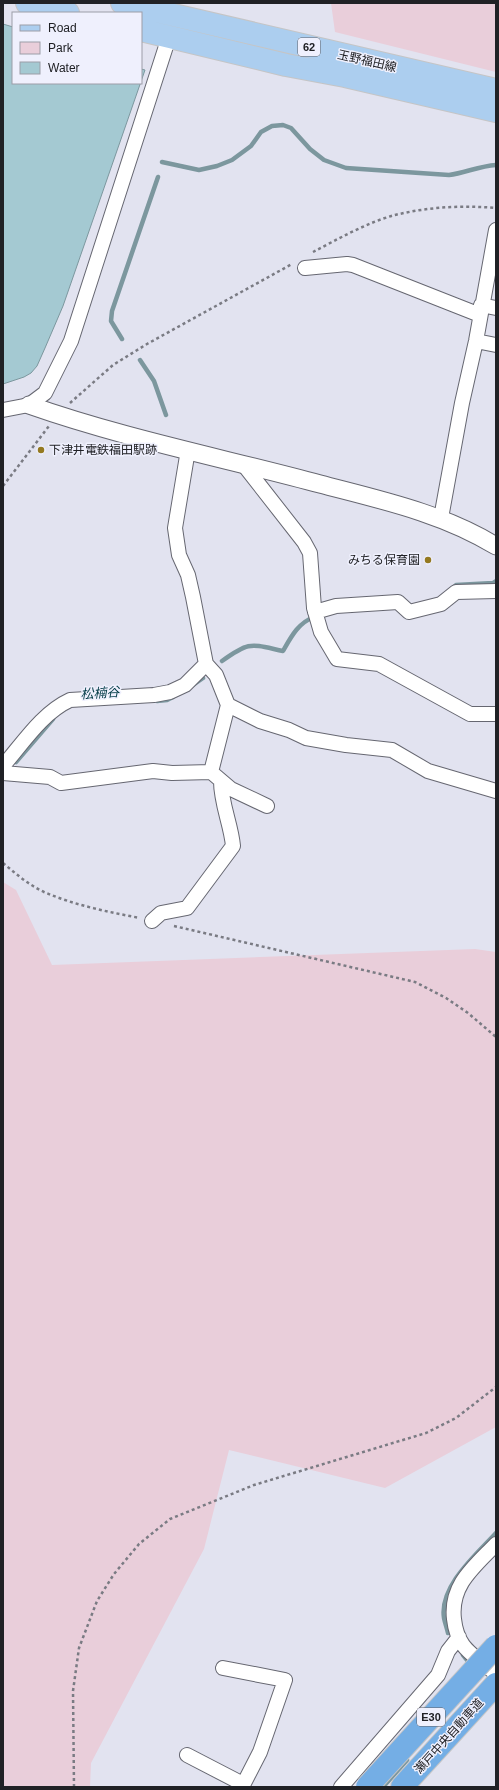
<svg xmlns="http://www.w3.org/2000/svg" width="499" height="1790" font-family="Arial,'Noto Sans JP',sans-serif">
<rect width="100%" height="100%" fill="#e2e3f0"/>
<path fill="#e9ceda" d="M331 3H496V72L335 32Z
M3 882 16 890 52 965 475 949 496 952V1427L385 1488 229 1450 204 1549 91 1763 90 1787H3Z"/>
<path fill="#a4c9d2" stroke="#7c979e" d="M3 24 13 27V83H141V69L145 70 63 306 45 348 37 366 31 373 24 377 3 384Z"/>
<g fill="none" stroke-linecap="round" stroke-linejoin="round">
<path stroke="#7c979e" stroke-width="4.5" d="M162 162 199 170 217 166 232 160 251 146 261 132 272 126 283 125 291 128 310 149 324 160 346 168 449 175C465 173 479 166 496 165
M122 339 111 321 112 311 158 177
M140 360 154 381 166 415
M454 587 456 585 493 583 496 581
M222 661C250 641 250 644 283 651 291 637 298 623 314 617
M193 685 203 678
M157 701 167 700 173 697
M16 762 53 719
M448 1633C447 1628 445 1623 444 1618 439 1586 477 1554 496 1533
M463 1655 471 1665
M383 1787 407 1760"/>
<defs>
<path id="minor" d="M305 268 347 264 353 265 480 315
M481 305 496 308
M476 341 496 345
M3 410 29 405 45 393 71 341 169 37
M188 450 175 528 179 555 188 575 193 597 206 664 216 675 228 705 260 721 289 730 306 738 346 745 392 750 428 771 496 791
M243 464 304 542 310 553 314 608 321 632 337 659 379 664 470 714H496
M441 518 462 403 476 341 496 230
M315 612 336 606 398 602 409 612 441 604 456 592 496 591
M3 766C23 743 42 713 70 700L154 695 170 692 185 685 206 664
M211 772 228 705
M3 773 50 777 61 783 153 771 172 773 211 772 231 789 267 806
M152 921 161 913 187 908 233 846C231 824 221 804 221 781
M496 1544C474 1567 450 1585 454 1619 455 1628 458 1638 463 1645 470 1655 487 1666 496 1674
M223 1668 285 1680 260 1752 242 1787
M187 1755 243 1784
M341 1787 438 1675 448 1651 459 1637"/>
<path id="tertiary" d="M29 405C123 438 223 458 320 484 381 500 442 513 496 546"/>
<path id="primary" d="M27 3 68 13
M122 3 496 90
M141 30 286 65 345 76 496 111"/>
<path id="motorway" d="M402 1787 496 1684"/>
</defs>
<use href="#minor" stroke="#666771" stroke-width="16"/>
<use href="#tertiary" stroke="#666771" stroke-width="19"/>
<use href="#primary" stroke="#c5c5c6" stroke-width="24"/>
<use href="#motorway" stroke="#c5c5c6" stroke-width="24"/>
<path stroke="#7a7b83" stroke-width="2.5" stroke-dasharray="3 3" stroke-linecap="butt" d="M313 252C338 239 368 222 395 215 428 207 462 205 496 208
M70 403 113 365 147 344 292 264
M3 486 49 426
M3 863C16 874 29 885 44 892 74 905 108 912 140 918
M174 926 415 982 446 998 468 1013 496 1037
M74 1787 73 1691 79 1648 97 1601 114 1574 139 1544 170 1519 254 1485 426 1433 456 1418 496 1387"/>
<use href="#minor" stroke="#fff" stroke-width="14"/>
<use href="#tertiary" stroke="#fff" stroke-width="17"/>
<use href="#primary" stroke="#acceef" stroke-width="22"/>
<use href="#motorway" stroke="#74aee5" stroke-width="22"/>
<defs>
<path id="motorway-bridge" d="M367 1787 496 1646"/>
</defs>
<use href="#motorway-bridge" stroke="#c5c5c6" stroke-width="24" stroke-linecap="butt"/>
<use href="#motorway-bridge" stroke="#74aee5" stroke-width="22"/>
</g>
<g fill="#947920" stroke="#eff0fd" stroke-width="1.5">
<circle cx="41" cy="450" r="4"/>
<circle cx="428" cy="560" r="4"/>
</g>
<g text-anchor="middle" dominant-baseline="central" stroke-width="3" stroke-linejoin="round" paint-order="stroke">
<g fill="#eff0fd" stroke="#5e5f66" stroke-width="1">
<rect x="298" y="38" width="22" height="18" rx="3"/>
<rect x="417" y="1708" width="28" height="18" rx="3"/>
</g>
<g font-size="11" font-weight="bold" fill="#202125">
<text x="309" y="47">62</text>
<text x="431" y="1717">E30</text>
</g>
<g font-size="12" fill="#202125" stroke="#eff0fd">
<text transform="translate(367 61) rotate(13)">玉野福田線</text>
<text transform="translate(449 1736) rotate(-48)">瀬戸中央自動車道</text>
</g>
<g font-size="12" fill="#202125" stroke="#eff0fd" text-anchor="start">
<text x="49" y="450">下津井電鉄福田駅跡</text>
<text x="420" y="560" text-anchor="end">みちる保育園</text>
</g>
<g font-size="13" font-style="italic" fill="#003a45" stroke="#eff0fd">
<text transform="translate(100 693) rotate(-4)">松楠谷</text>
</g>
</g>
<rect width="499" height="1790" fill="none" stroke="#202125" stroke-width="8"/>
<rect x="12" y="12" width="130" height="72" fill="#eff0fd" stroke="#9c9da7"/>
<rect x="20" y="25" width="20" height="6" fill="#acceef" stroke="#9c9da7"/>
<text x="48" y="32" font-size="12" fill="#202125">Road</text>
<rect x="20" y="42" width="20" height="12" fill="#e9ceda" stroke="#9c9da7"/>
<text x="48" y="52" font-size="12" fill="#202125">Park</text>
<rect x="20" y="62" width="20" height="12" fill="#a4c9d2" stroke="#9c9da7"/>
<text x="48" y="72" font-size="12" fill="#202125">Water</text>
</svg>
